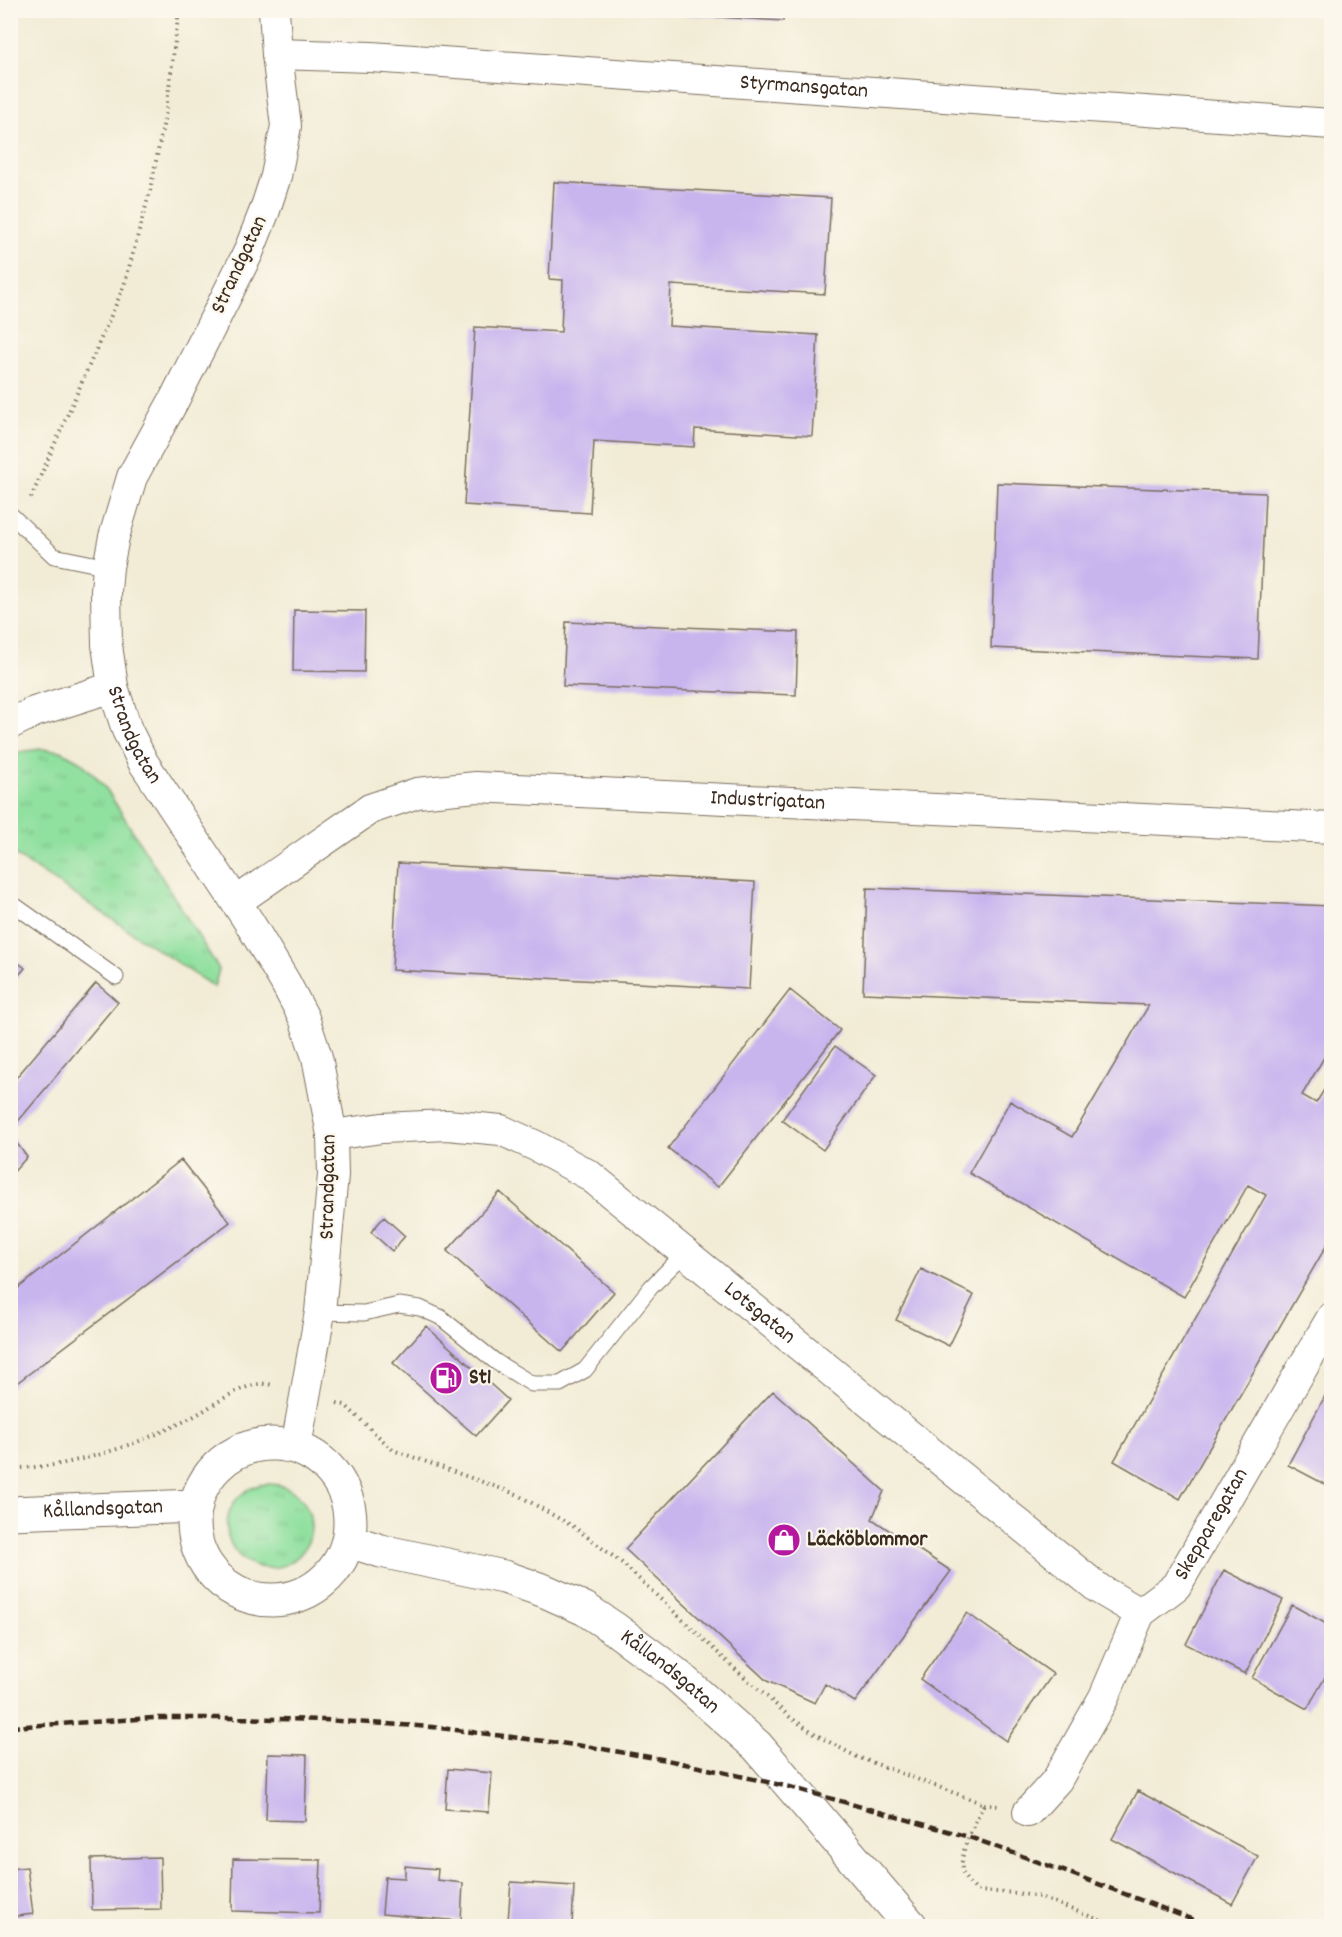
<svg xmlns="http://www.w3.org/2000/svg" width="1342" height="1937" font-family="Dekko,sans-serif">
<defs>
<pattern id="grass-tufts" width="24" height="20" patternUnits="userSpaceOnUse" patternTransform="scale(1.5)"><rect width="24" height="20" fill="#90e09f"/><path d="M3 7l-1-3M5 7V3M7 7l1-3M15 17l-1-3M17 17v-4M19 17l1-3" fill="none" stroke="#7dc088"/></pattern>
</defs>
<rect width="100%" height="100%" fill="#fbf7ec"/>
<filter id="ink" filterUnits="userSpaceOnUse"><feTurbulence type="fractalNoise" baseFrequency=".0167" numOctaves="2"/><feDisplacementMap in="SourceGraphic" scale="12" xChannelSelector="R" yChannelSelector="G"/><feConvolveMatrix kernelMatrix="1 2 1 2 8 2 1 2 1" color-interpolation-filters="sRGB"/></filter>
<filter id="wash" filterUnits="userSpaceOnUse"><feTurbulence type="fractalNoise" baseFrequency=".008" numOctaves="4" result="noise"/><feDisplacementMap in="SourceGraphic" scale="24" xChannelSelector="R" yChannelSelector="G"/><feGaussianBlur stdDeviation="1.35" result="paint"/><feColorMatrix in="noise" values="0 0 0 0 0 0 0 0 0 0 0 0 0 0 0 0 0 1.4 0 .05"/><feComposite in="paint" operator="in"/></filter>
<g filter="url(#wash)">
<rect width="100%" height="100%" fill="#f2ecd6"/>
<path fill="url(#grass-tufts)" stroke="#66855e" stroke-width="1.5" d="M41 749 61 751 81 762 97 778 107 790 219 969 214 987 11 852V757L19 752Z
M227 1526a42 42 0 1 1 84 0a42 42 0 1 1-84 0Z"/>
<g id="blocks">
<path fill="#c9b5ee" d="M636 10H784L783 21 636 12Z
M554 182 831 198 825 294 671 285 669 326 818 335 812 436 695 429 694 447 594 441 590 513 464 505 475 327 561 332 563 280 549 279Z
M997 483 1265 493 1258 659 991 648Z
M294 610 365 611 364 672 293 671Z
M566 622 798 632 796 695 563 686Z
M398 863 755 882 749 989 392 970Z
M867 888 1332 906V1044L1302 1095 1316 1103 1332 1077V1236L1180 1499 1114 1461 1266 1195 1248 1185 1184 1297 969 1173 1010 1101 1072 1137 1149 1005 863 993Z
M10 956 25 968 10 985Z
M96 983 118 1002 10 1131V1085Z
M790 990 840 1030 718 1187 668 1148Z
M835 1046 876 1075 823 1150 782 1120Z
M10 1134 27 1157 10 1176Z
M181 1160 230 1222 10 1388V1291L12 1293Z
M500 1192 614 1292 562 1352 447 1251Z
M384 1217 405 1236 392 1251 371 1232Z
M921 1269 974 1295 949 1346 896 1320Z
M426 1326 508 1400 476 1436 393 1363Z
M1332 1383V1488L1288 1465Z
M773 1391 884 1491 872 1519 951 1571 855 1702 825 1684 815 1703 767 1681 625 1549Z
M1224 1570 1283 1600 1245 1674 1186 1644Z
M1292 1605 1332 1627V1665L1307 1709 1252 1678Z
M967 1613 1053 1674 1006 1741 920 1679Z
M268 1754 307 1755 305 1821 266 1820Z
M448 1769 492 1773 489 1812 445 1809Z
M1138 1791 1258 1856 1232 1904 1112 1839Z
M160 1857 161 1909 92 1910 91 1859Z
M233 1859 321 1860 319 1913 232 1911Z
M405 1866 438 1869 437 1880 463 1883 461 1921 382 1914 385 1877 405 1878Z
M27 1867 33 1914 10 1917V1869Z
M511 1882 574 1886 572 1925 508 1921Z"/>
</g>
</g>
<g filter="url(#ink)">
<use href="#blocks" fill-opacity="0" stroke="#7b6e5e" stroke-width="1.5"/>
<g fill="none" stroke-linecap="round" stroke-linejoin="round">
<defs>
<path id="service" d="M10 514 54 556 108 567
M10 902 116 977
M320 1312 364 1313 399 1305 420 1308 440 1317 496 1362 532 1384H560L585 1370 651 1287 686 1252"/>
<g id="minor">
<path id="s1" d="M274 10 277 54 286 126 276 176 265 210 248 253 174 400 132 477 114 537 108 567 106 591 107 645 113 687 127 730 143 762 249 922 285 982 304 1018 317 1057 332 1135 333 1175 320 1312 296 1447"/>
<path id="s2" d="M277 54 371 57 1332 124"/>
<path d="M10 724 34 712 113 687"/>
<path id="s3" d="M236 902 370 809 417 793 476 787 1332 828"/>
<path id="s4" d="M332 1135 382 1128 447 1125 501 1130 536 1146 589 1175 1099 1589 1140 1613"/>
<path id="s5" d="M1028 1812 1057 1780 1104 1697 1140 1613 1176 1586 1332 1317"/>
</g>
<g id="secondary">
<circle cx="272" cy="1522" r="78"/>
<path id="s6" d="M10 1513 196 1506"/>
<path id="s7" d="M349 1541 381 1551 504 1577 545 1591 585 1609 615 1629 673 1672 757 1746 911 1926"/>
</g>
</defs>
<use href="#service" stroke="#7b6e5e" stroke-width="17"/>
<use href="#minor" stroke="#7b6e5e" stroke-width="32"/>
<use href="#secondary" stroke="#7b6e5e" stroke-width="35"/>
<path stroke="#7b6e5e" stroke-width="4" stroke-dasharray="1.5 4.5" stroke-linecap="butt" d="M31 498 124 286 150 191 166 111 179 10
M337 1403 345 1405 393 1450 516 1494 574 1527 622 1563 733 1667 791 1718 822 1738 855 1756 984 1804C976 1821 960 1849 962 1868 962 1878 971 1884 977 1891L1017 1893 1040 1897 1115 1926
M10 1469C28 1467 47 1467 65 1463 112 1453 155 1437 198 1414 217 1403 250 1378 272 1385
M984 1804 998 1806"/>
<use href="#service" stroke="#fff" stroke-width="15"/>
<use href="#minor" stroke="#fff" stroke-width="30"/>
<use href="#secondary" stroke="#fff" stroke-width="33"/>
<path stroke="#3b2a1e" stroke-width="4.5" stroke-dasharray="9 4.5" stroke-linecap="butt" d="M10 1727 154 1718H233L324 1720 432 1727 591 1747 667 1760 790 1787 969 1837 1080 1877 1209 1926"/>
</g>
</g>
<defs>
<symbol id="fuel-disc" viewBox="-11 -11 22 22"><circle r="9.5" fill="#b5179e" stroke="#fbf7ec"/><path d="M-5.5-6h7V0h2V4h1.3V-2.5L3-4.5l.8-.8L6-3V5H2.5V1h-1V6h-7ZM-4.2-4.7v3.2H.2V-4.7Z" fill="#fff"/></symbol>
<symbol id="shop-disc" viewBox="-11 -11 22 22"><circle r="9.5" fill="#b5179e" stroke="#fbf7ec"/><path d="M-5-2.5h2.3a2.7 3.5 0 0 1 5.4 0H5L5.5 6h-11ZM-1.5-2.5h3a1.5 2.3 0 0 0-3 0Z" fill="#fff"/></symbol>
</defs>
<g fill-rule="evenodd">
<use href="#fuel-disc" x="427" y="1359" width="38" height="38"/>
<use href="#shop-disc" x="765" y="1521" width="38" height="38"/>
</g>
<g text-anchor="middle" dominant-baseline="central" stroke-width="4.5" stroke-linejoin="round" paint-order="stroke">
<g font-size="22" fill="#3b2a1e" stroke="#fbf7ec">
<text stroke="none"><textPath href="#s2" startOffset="528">Styrmansgatan</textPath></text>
<text transform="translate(240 265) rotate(-65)">Strandgatan</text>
<text stroke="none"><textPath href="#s1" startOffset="768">Strandgatan</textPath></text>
<text stroke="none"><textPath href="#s3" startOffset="564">Industrigatan</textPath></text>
<text transform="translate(329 1187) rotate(-89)">Strandgatan</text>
<text stroke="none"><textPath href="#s4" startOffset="488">Lotsgatan</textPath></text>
<text stroke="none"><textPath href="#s6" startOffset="93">Kållandsgatan</textPath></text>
<text stroke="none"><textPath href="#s5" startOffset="346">Skepparegatan</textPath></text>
<text stroke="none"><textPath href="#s7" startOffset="352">Kållandsgatan</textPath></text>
</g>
<g font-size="22" font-weight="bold" fill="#3b2a1e" stroke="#fbf7ec" text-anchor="start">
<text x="469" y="1378">St1</text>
<text x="807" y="1540">Läcköblommor</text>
</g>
</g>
<rect width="1342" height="1937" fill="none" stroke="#fbf7ec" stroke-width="36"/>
</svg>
